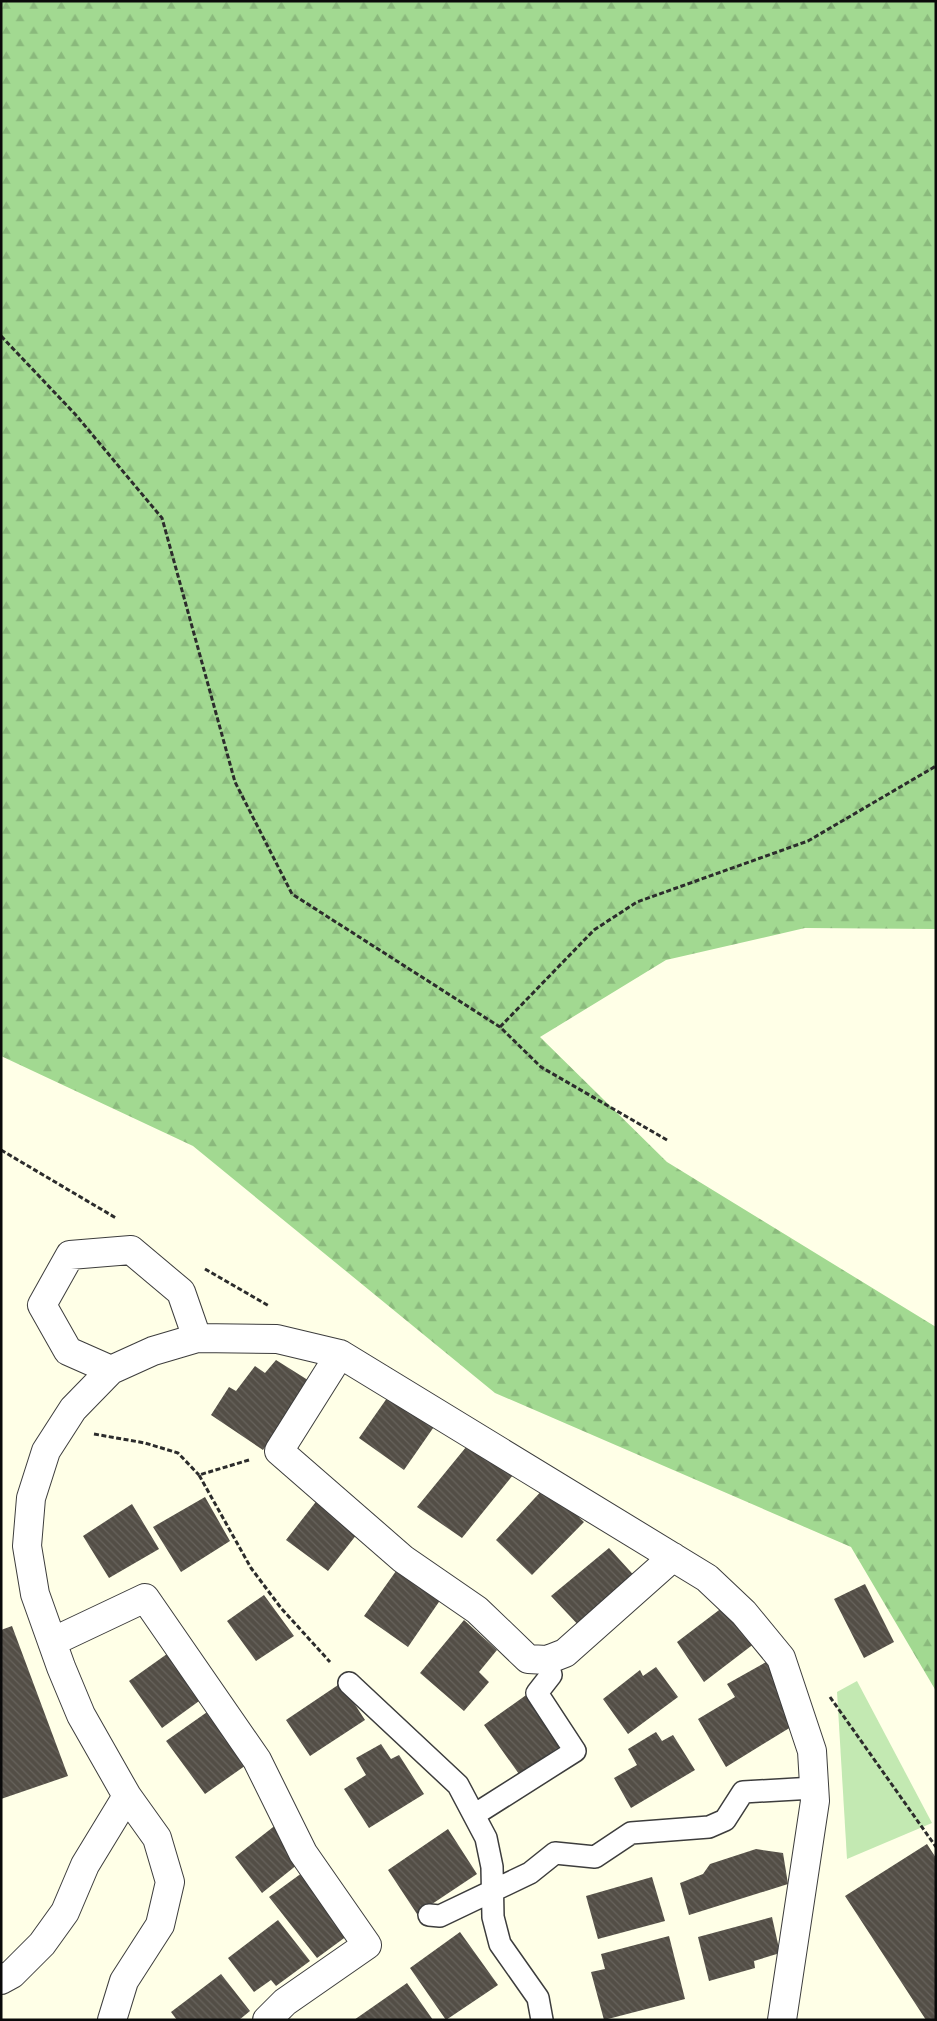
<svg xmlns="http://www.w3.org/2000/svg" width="937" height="2021" font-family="'Source Serif 4',serif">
<defs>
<pattern id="forest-firs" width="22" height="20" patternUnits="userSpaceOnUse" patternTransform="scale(1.25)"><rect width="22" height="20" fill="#a2d991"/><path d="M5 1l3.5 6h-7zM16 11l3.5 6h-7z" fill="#8ab97c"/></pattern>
<pattern id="building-back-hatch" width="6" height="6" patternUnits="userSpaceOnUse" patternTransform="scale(1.25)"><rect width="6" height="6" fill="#534e46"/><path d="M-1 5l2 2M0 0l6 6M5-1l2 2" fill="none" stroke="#67635c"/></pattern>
</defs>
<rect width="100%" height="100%" fill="#ffffe7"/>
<path fill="url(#forest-firs)" d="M1 1H936V929L805 928 666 960 540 1037 667 1162 936 1327V1691L851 1547 495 1393 193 1146 1 1056Z"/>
<path fill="#c3e9b2" d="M857 1681 932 1823 847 1859 837 1692Z"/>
<path fill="url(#building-back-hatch)" d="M276 1360 311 1382 263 1450 211 1415 229 1387 236 1391 255 1366 265 1373Z
M392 1391 438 1421 404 1470 359 1438Z
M471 1441 513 1475 462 1538 417 1507Z
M546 1486 584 1522 532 1575 496 1540Z
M322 1494 361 1529 328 1571 286 1540Z
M205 1497 230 1541 181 1572 153 1527Z
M132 1504 159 1549 109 1578 83 1536Z
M609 1548 639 1581 583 1630 551 1596Z
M401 1564 443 1596 408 1647 364 1616Z
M865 1584 894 1642 864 1658 834 1599Z
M264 1595 294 1636 256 1661 227 1621Z
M727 1604 755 1643 704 1682 677 1642Z
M464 1620 497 1650 479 1672 489 1682 464 1711 420 1673Z
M12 1626 68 1776 1 1799V1630Z
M174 1649 206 1696 162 1728 129 1681Z
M766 1662 789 1702 784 1712 791 1727 726 1767 698 1719 735 1697 727 1684Z
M656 1667 678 1697 628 1734 603 1699 640 1670 643 1676Z
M341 1683 365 1720 310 1756 286 1720Z
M529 1693 562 1745 519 1774 484 1725Z
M210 1710 249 1763 205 1794 166 1741Z
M656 1732 662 1741 673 1735 695 1770 631 1808 614 1778 637 1765 628 1749Z
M381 1744 391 1759 399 1755 424 1794 369 1828 344 1789 366 1775 356 1758Z
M277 1824 303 1860 262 1893 235 1857Z
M448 1829 477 1874 417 1914 388 1870Z
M927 1844 936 1858V2020H926L845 1896Z
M756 1849 783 1853 788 1884 689 1915 680 1883 703 1874 710 1864Z
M306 1870 351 1933 317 1958 269 1897Z
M652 1877 665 1921 598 1939 586 1896Z
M772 1917 780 1953 754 1961 755 1968 709 1981 698 1937Z
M278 1920 310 1961 276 1986 271 1980 254 1992 228 1958Z
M460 1932 498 1985 446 2020 410 1968Z
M669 1936 685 1999 604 2020 591 1972 605 1969 601 1954Z
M221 1974 250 2011 239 2020H177L171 2012Z
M407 1983 433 2020H354Z"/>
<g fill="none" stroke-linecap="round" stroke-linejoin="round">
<defs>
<path id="pedestrian" d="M349 1683 458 1785 486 1838 492 1867 493 1917 500 1944 538 1998 542 2020
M474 1815 575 1751 537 1693 551 1675 547 1660
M429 1915 440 1916 530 1873 555 1853 595 1857 631 1833 709 1827 725 1820 743 1792 814 1788"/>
<path id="minor" d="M340 1354 279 1451 403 1559 477 1610 528 1659 547 1660 565 1653 673 1557
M111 1370 68 1351 42 1305 70 1255 131 1250 181 1292 197 1338
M52 1642 145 1598 257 1760 303 1853 367 1945 285 2002 267 2020
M1 1980 12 1974 42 1944 65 1912 85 1865 127 1796
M112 2020 124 1981 160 1925 170 1882 157 1838 127 1796 81 1715 61 1667 35 1594 27 1546 31 1498 46 1451 73 1409 111 1370 153 1351 197 1338 277 1339 340 1354 707 1578 744 1613 781 1658 812 1751 815 1801 782 2020"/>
</defs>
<use href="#pedestrian" stroke="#3d3d3d" stroke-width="24"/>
<use href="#minor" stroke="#3d3d3d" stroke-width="30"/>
<path stroke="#2c2c2c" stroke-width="3" stroke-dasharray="5 2.5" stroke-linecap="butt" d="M1 336 75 414 162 518 235 782 292 894 500 1027 541 1067 667 1140
M500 1027 594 930 637 902 808 841 936 766
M1 1150 116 1218
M205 1269 269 1306
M94 1434 145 1443 178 1453 199 1475
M249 1460 199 1475 251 1568 281 1608 330 1662
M830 1697 936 1847"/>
<use href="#pedestrian" stroke="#fff" stroke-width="21"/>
<use href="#minor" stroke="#fff" stroke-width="28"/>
</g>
<rect width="937" height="2021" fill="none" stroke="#0a0a0a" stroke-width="5"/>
</svg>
